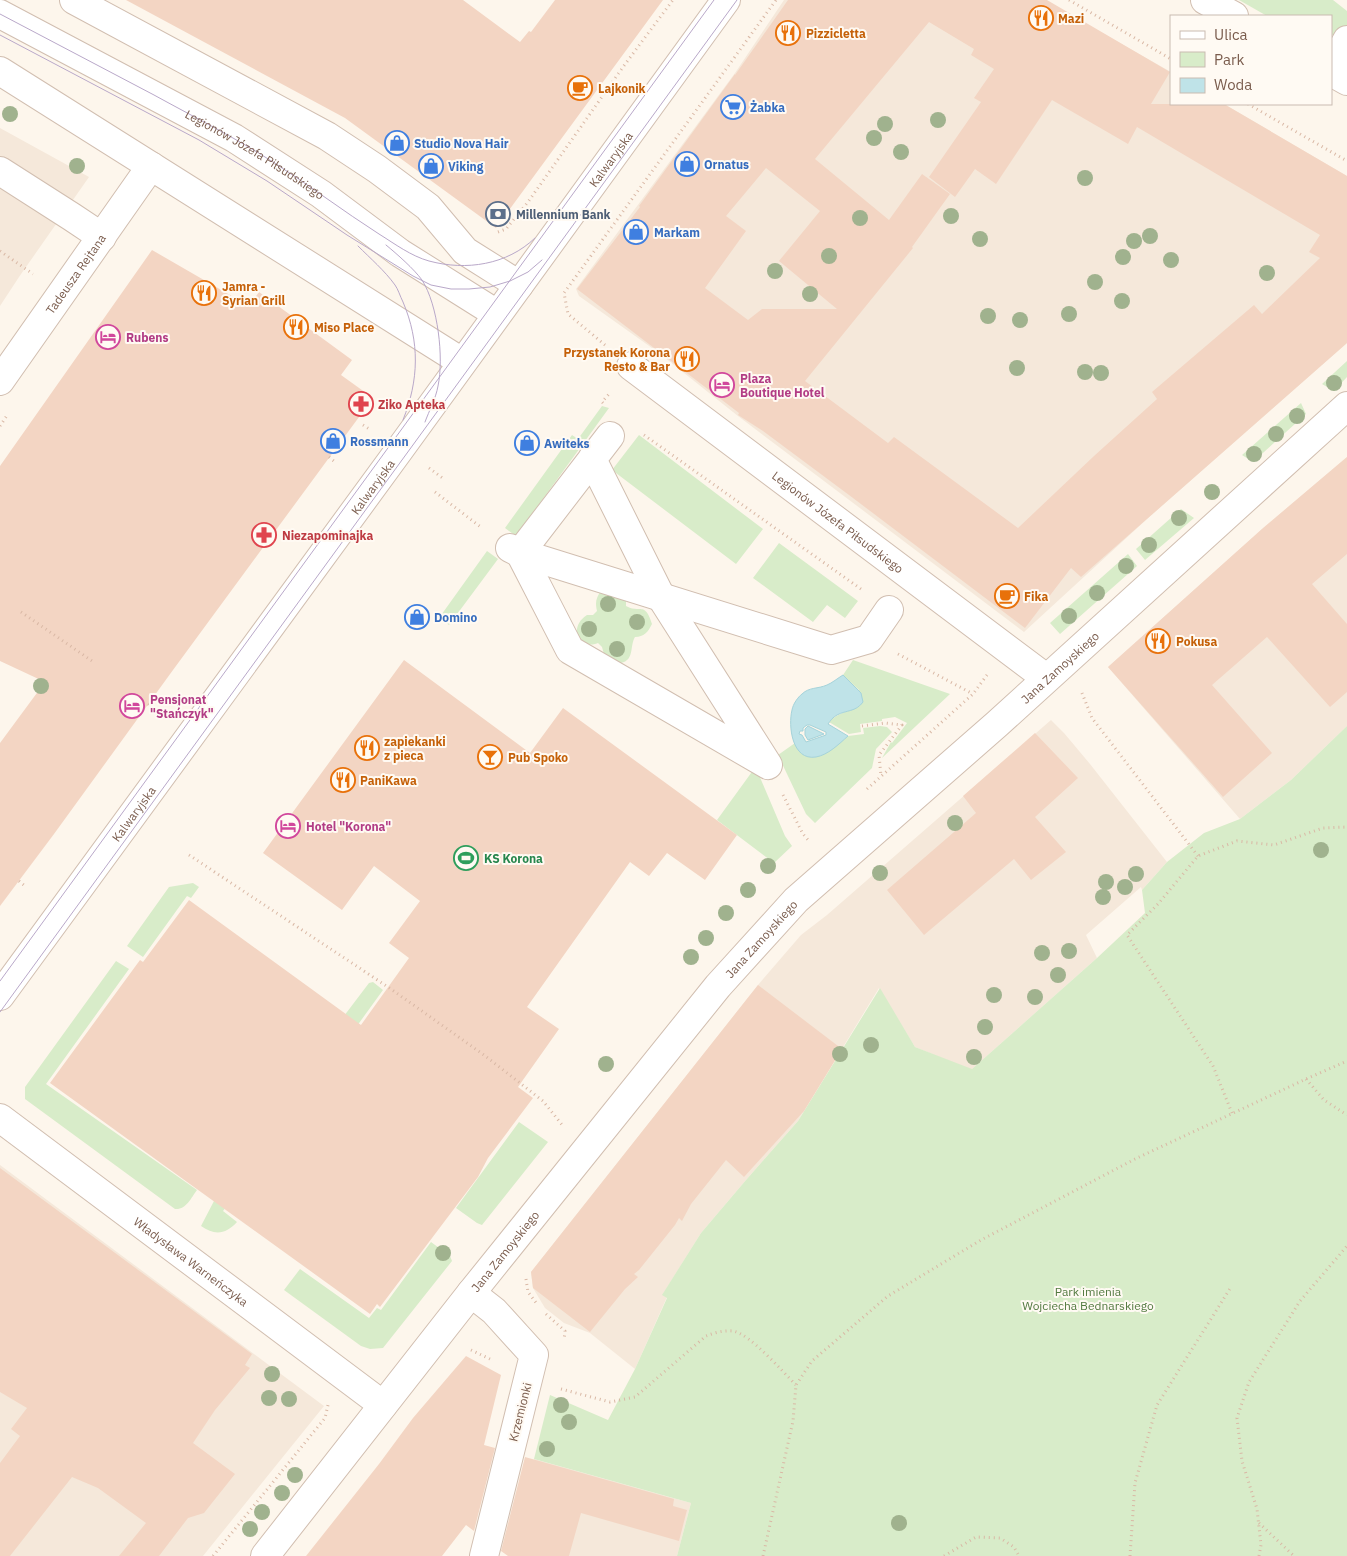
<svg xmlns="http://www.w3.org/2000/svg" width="1347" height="1556" font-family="'IBM Plex Sans',sans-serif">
<rect width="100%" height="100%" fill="#fdf6ec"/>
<path fill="#f5e8da" d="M784 0H1044L1171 72V104H1224L1347 176V343L1147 519 1024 632 738 416 659 353 579 296 576 289 735 73Z
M0 128 89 177 19 277 0 306Z
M1347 457V726L1291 780 1240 819 1108 667 1262 529Z
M1051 720 1064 733 1090 764 1167 862 1142 890 1141 887 1086 935 1097 958 971 1070 915 1047 879 988 798 1121 746 1180 701 1233 663 1294 667 1297 635 1369 590 1333 564 1323 545 1308 533 1288 531 1272 758 985 801 935 827 915Z
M0 1165 324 1406 203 1556H0Z
M534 1459 691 1503 677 1556H508Z"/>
<path fill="#d8ecc9" d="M1239 0H1333L1347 11V62L1342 35H1331V16H1267Z
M1347 361V377L1334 391 1322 384Z
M1301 403 1306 414 1253 462 1242 455Z
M602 406 609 408 516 536 505 528 572 435 578 439Z
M639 435 763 529 736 564 612 470Z
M1181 509 1194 518 1145 560 1136 549Z
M779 543 858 601 845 618 827 605 813 622 753 578Z
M487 551 498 559 449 625 439 618Z
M1128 554 1137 566 1060 634 1050 623Z
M601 591 626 600V606C639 614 645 600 652 624 648 632 644 637 635 637 630 645 634 658 624 662 616 665 612 662 605 658L602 647 598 643C578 651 568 627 587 615H593L597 611C595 602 596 598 601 591Z
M853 660 950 694 882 758 891 742 892 743 907 723 895 717 882 719V721L860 724 861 732 849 734 829 722C838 712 849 712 860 706L859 690 843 675Z
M880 726 887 727 892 732 876 749 872 768 815 823 806 814 778 755 795 743 828 752 848 736 864 734 863 728Z
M1347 726V1556H677L691 1503 534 1459 550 1395 608 1420 635 1369 667 1298 662 1295 701 1233 746 1180 798 1121 880 988 915 1047 972 1069 1097 958 1145 913 1142 890 1167 862 1204 833 1240 819 1291 780Z
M754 769 759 775 785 836 792 846 774 863 717 820Z
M193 883 199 887 191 898 187 896 143 957 127 946 169 887Z
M116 961 129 969 46 1084 197 1190C191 1198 186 1210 175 1209L25 1099V1087Z
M373 982 383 990 223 1211 237 1222C226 1234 215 1236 201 1226L214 1201 281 1099 369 983Z
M519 1122 548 1142 482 1225 477 1223 456 1208Z
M431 1242 450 1256 452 1261 383 1348 370 1349 361 1346 284 1290 300 1269 369 1318 377 1308 381 1310Z"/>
<path fill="#bfe3e8" stroke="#a5d3da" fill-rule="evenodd" d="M843 675 861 693 863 702C856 712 846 710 837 715 833 717 830 721 828 724L848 736C839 744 828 755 816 757 792 761 788 726 792 710 793 704 798 697 802 694 809 687 818 689 827 685 832 683 838 678 843 675ZM807 725H810L826 732V735L806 742 802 735 799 734 800 731H803V728Z
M808 726 824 734 808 740 805 735V729Z"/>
<path fill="#f3d5c3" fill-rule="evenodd" d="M126 0H463L520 42 529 31 531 32 555 0H663L496 228 345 118Z
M788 0H1047L1170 72 1151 104H1224L1347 176V343L1081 577 1071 568 1025 628 849 495 763 431 738 415 739 413 577 289 640 207 639 206 735 74V75ZM929 22 974 49 971 55 994 69 974 98 981 102 929 177 955 197 975 169 996 184 1052 100 1128 144 1137 127 1320 235 1309 252 1320 258 1262 314 1254 305 1152 392 1157 399 1094 456 1018 528 894 437 888 443 805 381 913 248 912 247 950 194 922 174 889 220 815 159ZM766 168 820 211 779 261 837 309H762L748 320 705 288 746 231 726 216Z
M152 250 249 306 259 292 352 360 341 375 373 398 173 670 54 834 0 906V743L45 682 0 661V466Z
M1347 457V554L1312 584 1347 624V692L1330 707 1267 637 1212 685 1272 753 1223 797 1108 667 1262 529Z
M404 660 530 753 563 708 737 835 705 880 667 853 649 876 630 862 527 1007 559 1029 518 1087 533 1098 488 1158 478 1177 380 1307 377 1304 370 1314 50 1083 140 960 143 962 189 900 361 1025 409 958 389 943 420 901 374 866 342 910 263 853Z
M1035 733 1078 778 1035 817 1066 852 1031 880 1014 859 924 935 887 890 976 813 963 796Z
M758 985 842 1049 804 1111 744 1177 726 1160 691 1204 682 1221 679 1218 675 1225 639 1270 634 1274 638 1277 625 1289 590 1332 533 1288 531 1272Z
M0 1168 252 1354 245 1365 250 1368 215 1410 193 1443 235 1474 204 1513 188 1518 159 1556H119L146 1523 98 1488 72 1477 10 1556H0V1463L20 1436 11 1429 27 1408 0 1392Z
M466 1356 501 1375 484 1445 495 1448 474 1531 466 1525 442 1556H306L379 1464 413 1418Z
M525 1457 674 1499 673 1506 687 1510 679 1541 581 1513 569 1556H508L501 1551Z"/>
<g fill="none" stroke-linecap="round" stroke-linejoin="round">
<defs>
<g id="minor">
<path d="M74 0 327 136 377 169 428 207 465 251 519 285"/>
<path d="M1205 0 1234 16"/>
<path d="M0 14 234 138 321 194 400 253 497 314"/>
<path d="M1338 56 1347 40"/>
<path d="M0 71 462 362"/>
<path d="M1331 72 1347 81"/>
<path d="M0 171 72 217 102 237"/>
<path id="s1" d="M631 366 1046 678"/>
<path id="s2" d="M0 381 151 166"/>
<path d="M592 459 661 597 768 765 570 650 520 553 610 436"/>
<path d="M510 548 520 553 831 650 869 639 889 610"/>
<path id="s3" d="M0 996 400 449 726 0"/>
<path id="s4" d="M0 1118 383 1405"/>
<path d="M471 1293 494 1311 534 1355 484 1556"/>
<path id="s5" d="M265 1556 471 1293 718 986 796 900 997 724 1347 406"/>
</g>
</defs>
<use href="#minor" stroke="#d1beb0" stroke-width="30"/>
<path stroke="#d9b8a5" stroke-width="3" stroke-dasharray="1 4" stroke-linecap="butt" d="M1069 0 1171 59
M1248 104 1347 161
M498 232 506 229 528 202 623 67 673 0
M0 251 33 274
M605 345 568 314 564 293 776 0
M603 403 602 402 610 393
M363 425 371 430
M0 426 8 414
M644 435 861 589
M329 457 336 463
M429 468 444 479
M435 492 482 528
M21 612 95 663
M898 654 973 694
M1082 693 1092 718 1198 856
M148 704 155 709
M862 726 885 723 902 725 879 755 881 776
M867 789 973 694 987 675
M783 795 803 834 809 841
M189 855 388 987 484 1055 543 1101 563 1126
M19 881 26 887
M1306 1079 1324 1100 1347 1115
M1232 1113 1213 1066 1127 935 1158 904 1198 856 1237 841 1274 845 1323 828 1347 827
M526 1279 528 1292 537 1304
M546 1314 565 1331 564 1340
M471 1350 490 1359
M561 1389 610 1402 635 1397 706 1336C714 1333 723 1330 733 1331 750 1334 783 1372 796 1385
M1259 1523 1294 1556
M213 1556 325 1418 328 1405
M763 1556 793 1421 796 1385 812 1361 888 1296 981 1240 1135 1159 1306 1079 1347 1061
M944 1556 976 1537 1000 1538 1014 1547 1019 1556
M1130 1556 1135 1483 1157 1405 1231 1287
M1259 1556 1261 1545 1257 1509 1242 1461 1237 1418 1249 1382 1300 1301 1347 1246"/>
<use href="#minor" stroke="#fff" stroke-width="28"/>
<g stroke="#b9a8c9" stroke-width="1">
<path id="s6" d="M0 14C51 41 103 68 154 95 194 117 234 137 273 162 309 185 343 211 379 234 395 244 411 256 429 261 466 271 507 265 535 238"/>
<path d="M0 35 199 140 267 181 347 235 413 276 431 285 451 289H469L490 287 510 281 528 272 542 260"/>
<path d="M386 245C397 254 414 269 422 280 438 305 444 358 438 386 436 398 429 411 425 422"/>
<path d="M358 246C370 258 385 271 395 285 398 289 400 296 403 302 420 342 419 380 403 420"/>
<path d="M0 981 714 0"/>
<path d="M0 1012 737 0"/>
</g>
</g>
<g fill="#a0b28e">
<circle cx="10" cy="114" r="8"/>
<circle cx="938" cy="120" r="8"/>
<circle cx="885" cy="124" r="8"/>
<circle cx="874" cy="138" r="8"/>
<circle cx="901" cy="152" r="8"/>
<circle cx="77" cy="166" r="8"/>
<circle cx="1085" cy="178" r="8"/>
<circle cx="951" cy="216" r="8"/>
<circle cx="860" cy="218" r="8"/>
<circle cx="1150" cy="236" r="8"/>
<circle cx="980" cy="239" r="8"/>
<circle cx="1134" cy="241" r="8"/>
<circle cx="829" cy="256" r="8"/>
<circle cx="1123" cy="257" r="8"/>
<circle cx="1171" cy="260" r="8"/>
<circle cx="775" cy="271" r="8"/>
<circle cx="1267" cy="273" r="8"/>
<circle cx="1095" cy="282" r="8"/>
<circle cx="810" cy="294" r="8"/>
<circle cx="1122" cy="301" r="8"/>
<circle cx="1069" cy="314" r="8"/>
<circle cx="988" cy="316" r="8"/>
<circle cx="1020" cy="320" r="8"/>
<circle cx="1017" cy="368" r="8"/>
<circle cx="1085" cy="372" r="8"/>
<circle cx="1101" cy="373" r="8"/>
<circle cx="1334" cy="383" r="8"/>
<circle cx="1297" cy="416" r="8"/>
<circle cx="1276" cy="434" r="8"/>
<circle cx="1254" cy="454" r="8"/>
<circle cx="1212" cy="492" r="8"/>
<circle cx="1179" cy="518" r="8"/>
<circle cx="1149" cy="545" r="8"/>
<circle cx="1126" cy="566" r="8"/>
<circle cx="1097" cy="593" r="8"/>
<circle cx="608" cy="604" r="8"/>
<circle cx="1069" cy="616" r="8"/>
<circle cx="637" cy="622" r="8"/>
<circle cx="589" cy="629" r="8"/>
<circle cx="617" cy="649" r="8"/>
<circle cx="41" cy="686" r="8"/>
<circle cx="955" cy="823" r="8"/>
<circle cx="1321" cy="850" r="8"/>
<circle cx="768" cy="866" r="8"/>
<circle cx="880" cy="873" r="8"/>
<circle cx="1136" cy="874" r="8"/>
<circle cx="1106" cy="882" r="8"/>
<circle cx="1125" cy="887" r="8"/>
<circle cx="748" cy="890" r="8"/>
<circle cx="1103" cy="897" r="8"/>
<circle cx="726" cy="913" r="8"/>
<circle cx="706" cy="938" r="8"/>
<circle cx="1069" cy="951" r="8"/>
<circle cx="1042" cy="953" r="8"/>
<circle cx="691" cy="957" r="8"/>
<circle cx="1058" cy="975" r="8"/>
<circle cx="994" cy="995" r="8"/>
<circle cx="1035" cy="997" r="8"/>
<circle cx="985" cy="1027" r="8"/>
<circle cx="871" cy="1045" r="8"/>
<circle cx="840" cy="1054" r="8"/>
<circle cx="974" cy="1057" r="8"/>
<circle cx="606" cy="1064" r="8"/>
<circle cx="443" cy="1253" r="8"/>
<circle cx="272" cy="1374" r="8"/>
<circle cx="269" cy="1398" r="8"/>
<circle cx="289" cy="1399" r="8"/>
<circle cx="561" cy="1405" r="8"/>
<circle cx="569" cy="1422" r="8"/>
<circle cx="547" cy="1449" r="8"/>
<circle cx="295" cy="1475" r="8"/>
<circle cx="282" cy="1493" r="8"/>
<circle cx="262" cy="1512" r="8"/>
<circle cx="899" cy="1523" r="8"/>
<circle cx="250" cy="1529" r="8"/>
</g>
<defs>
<symbol id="restaurant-ring" viewBox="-11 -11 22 22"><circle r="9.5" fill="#fffaf3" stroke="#e8710a" stroke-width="1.5"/><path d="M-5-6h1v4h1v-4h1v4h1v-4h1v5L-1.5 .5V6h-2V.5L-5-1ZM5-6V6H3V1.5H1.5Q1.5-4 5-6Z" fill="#e8710a"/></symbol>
<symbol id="cafe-ring" viewBox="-11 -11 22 22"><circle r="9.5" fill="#fffaf3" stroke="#e8710a" stroke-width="1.5"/><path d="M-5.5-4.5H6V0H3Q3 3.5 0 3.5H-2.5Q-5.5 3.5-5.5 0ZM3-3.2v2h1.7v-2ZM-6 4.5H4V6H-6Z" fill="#e8710a"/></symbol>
<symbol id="supermarket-ring" viewBox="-11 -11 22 22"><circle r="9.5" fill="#fffaf3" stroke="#3f7fe0" stroke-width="1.5"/><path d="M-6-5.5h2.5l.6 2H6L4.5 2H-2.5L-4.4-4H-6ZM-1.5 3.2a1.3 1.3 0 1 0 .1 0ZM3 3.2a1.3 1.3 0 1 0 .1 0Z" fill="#3f7fe0"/></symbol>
<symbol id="shop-ring" viewBox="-11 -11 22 22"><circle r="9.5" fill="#fffaf3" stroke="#3f7fe0" stroke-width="1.5"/><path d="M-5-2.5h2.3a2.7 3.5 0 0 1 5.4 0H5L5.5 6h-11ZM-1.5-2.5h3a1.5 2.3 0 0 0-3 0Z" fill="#3f7fe0"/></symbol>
<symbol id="bank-ring" viewBox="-11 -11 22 22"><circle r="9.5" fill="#fffaf3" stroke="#5c6f8a" stroke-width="1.5"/><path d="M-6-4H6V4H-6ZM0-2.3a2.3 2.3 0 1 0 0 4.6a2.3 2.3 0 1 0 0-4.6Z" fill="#5c6f8a"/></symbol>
<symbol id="hotel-ring" viewBox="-11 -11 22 22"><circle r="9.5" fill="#fffaf3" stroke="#d1479c" stroke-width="1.5"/><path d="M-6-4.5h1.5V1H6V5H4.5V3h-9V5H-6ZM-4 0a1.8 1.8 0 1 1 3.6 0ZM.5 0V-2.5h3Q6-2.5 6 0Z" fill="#d1479c"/></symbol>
<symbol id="pharmacy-ring" viewBox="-11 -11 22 22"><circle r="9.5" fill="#fffaf3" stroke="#e0444e" stroke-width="1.5"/><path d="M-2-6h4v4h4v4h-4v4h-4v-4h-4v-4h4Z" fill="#e0444e"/></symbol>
<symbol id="bar-ring" viewBox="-11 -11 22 22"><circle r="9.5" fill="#fffaf3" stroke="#e8710a" stroke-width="1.5"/><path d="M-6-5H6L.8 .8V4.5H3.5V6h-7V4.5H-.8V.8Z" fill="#e8710a"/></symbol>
<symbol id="stadium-ring" viewBox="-11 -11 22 22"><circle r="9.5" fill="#fffaf3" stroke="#2e9e5b" stroke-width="1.5"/><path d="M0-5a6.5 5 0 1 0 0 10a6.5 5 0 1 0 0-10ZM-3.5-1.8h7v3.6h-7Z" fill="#2e9e5b"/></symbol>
</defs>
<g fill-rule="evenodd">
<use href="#restaurant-ring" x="1027" y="4" width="28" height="28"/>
<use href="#restaurant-ring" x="774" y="19" width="28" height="28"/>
<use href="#cafe-ring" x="566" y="74" width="28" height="28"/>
<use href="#supermarket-ring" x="719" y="93" width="28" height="28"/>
<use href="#shop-ring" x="383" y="129" width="28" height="28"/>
<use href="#shop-ring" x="673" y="150" width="28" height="28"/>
<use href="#shop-ring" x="417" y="152" width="28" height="28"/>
<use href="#bank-ring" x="484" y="200" width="28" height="28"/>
<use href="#shop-ring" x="622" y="218" width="28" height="28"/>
<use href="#restaurant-ring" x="190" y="279" width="28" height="28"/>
<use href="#restaurant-ring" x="282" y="313" width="28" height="28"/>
<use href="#hotel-ring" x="94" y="323" width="28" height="28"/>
<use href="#restaurant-ring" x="673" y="345" width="28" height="28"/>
<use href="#hotel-ring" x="708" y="371" width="28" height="28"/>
<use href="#pharmacy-ring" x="347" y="390" width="28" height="28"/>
<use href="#shop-ring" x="319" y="427" width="28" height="28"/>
<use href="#shop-ring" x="513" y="429" width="28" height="28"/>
<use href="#pharmacy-ring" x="250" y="521" width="28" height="28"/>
<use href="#cafe-ring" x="993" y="582" width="28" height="28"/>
<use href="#shop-ring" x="403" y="603" width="28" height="28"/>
<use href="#restaurant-ring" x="1144" y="627" width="28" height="28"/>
<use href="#hotel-ring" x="118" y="692" width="28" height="28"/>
<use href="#restaurant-ring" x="353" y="734" width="28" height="28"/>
<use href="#bar-ring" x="476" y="743" width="28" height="28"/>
<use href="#restaurant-ring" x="329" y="766" width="28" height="28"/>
<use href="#hotel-ring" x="274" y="812" width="28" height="28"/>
<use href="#stadium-ring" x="452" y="844" width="28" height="28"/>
</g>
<g text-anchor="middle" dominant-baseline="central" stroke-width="4" stroke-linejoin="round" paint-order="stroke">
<g font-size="12" font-weight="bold" fill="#c56008" stroke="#fffaf3" text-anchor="start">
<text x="1058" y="18">Mazi</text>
<text x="806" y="33">Pizzicletta</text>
<text x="598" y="88">Lajkonik</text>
<text x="222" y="286">Jamra -<tspan x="222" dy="14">Syrian Grill</tspan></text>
<text x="314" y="327">Miso Place</text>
<text x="670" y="352" text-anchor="end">Przystanek Korona<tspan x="670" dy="14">Resto &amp; Bar</tspan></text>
<text x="1024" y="596">Fika</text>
<text x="1176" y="641">Pokusa</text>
<text x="384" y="741">zapiekanki<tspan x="384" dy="14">z pieca</tspan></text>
<text x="508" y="757">Pub Spoko</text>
<text x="360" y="780">PaniKawa</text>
</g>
<g font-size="12" font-weight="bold" fill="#366cbe" stroke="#fffaf3" text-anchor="start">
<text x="750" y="107">Żabka</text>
<text x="414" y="143">Studio Nova Hair</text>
<text x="704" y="164">Ornatus</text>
<text x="448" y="166">Viking</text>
<text x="654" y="232">Markam</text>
<text x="350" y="441">Rossmann</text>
<text x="544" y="443">Awiteks</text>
<text x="434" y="617">Domino</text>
</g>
<g font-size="12" fill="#7a5c4d" stroke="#fffaf3">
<text stroke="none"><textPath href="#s6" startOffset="291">Legionów Józefa Piłsudskiego</textPath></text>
<text stroke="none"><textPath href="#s3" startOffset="1036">Kalwaryjska</textPath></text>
<text stroke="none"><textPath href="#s2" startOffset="131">Tadeusza Rejtana</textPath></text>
<text stroke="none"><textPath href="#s3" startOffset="631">Kalwaryjska</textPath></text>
<text stroke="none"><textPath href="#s1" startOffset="259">Legionów Józefa Piłsudskiego</textPath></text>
<text stroke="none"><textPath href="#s5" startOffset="1196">Jana Zamoyskiego</textPath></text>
<text stroke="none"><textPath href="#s3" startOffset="226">Kalwaryjska</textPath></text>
<text stroke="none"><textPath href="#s5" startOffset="792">Jana Zamoyskiego</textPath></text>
<text stroke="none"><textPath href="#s5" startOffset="388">Jana Zamoyskiego</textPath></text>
<text stroke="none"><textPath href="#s4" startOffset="239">Władysława Warneńczyka</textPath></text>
<text transform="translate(520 1412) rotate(-76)">Krzemionki</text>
</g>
<g font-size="12" font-weight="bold" fill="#4e5e75" stroke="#fffaf3" text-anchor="start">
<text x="516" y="214">Millennium Bank</text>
</g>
<g font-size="12" font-weight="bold" fill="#b23c85" stroke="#fffaf3" text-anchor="start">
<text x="126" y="337">Rubens</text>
<text x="740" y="378">Plaza<tspan x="740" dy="14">Boutique Hotel</tspan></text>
<text x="150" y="699">Pensjonat<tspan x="150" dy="14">"Stańczyk"</tspan></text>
<text x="306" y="826">Hotel "Korona"</text>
</g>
<g font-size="12" font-weight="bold" fill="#be3a42" stroke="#fffaf3" text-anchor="start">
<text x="378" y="404">Ziko Apteka</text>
<text x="282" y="535">Niezapominajka</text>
</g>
<g font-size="12" font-weight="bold" fill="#27864d" stroke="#fffaf3" text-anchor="start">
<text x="484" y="858">KS Korona</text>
</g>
<g font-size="12" fill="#537a41" stroke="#fffaf3">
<text x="1088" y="1291">Park imienia<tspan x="1088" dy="14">Wojciecha Bednarskiego</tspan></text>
</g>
</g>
<rect x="1170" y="15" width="162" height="90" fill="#fffaf3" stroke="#cabbb1"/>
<rect x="1180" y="31" width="25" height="8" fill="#ffffff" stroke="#cabbb1"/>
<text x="1214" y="40" font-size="15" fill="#7a5c4d">Ulica</text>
<rect x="1180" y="52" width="25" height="15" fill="#d8ecc9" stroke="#cabbb1"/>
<text x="1214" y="65" font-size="15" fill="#7a5c4d">Park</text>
<rect x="1180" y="78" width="25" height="15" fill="#bfe3e8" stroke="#cabbb1"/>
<text x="1214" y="90" font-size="15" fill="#7a5c4d">Woda</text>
</svg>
